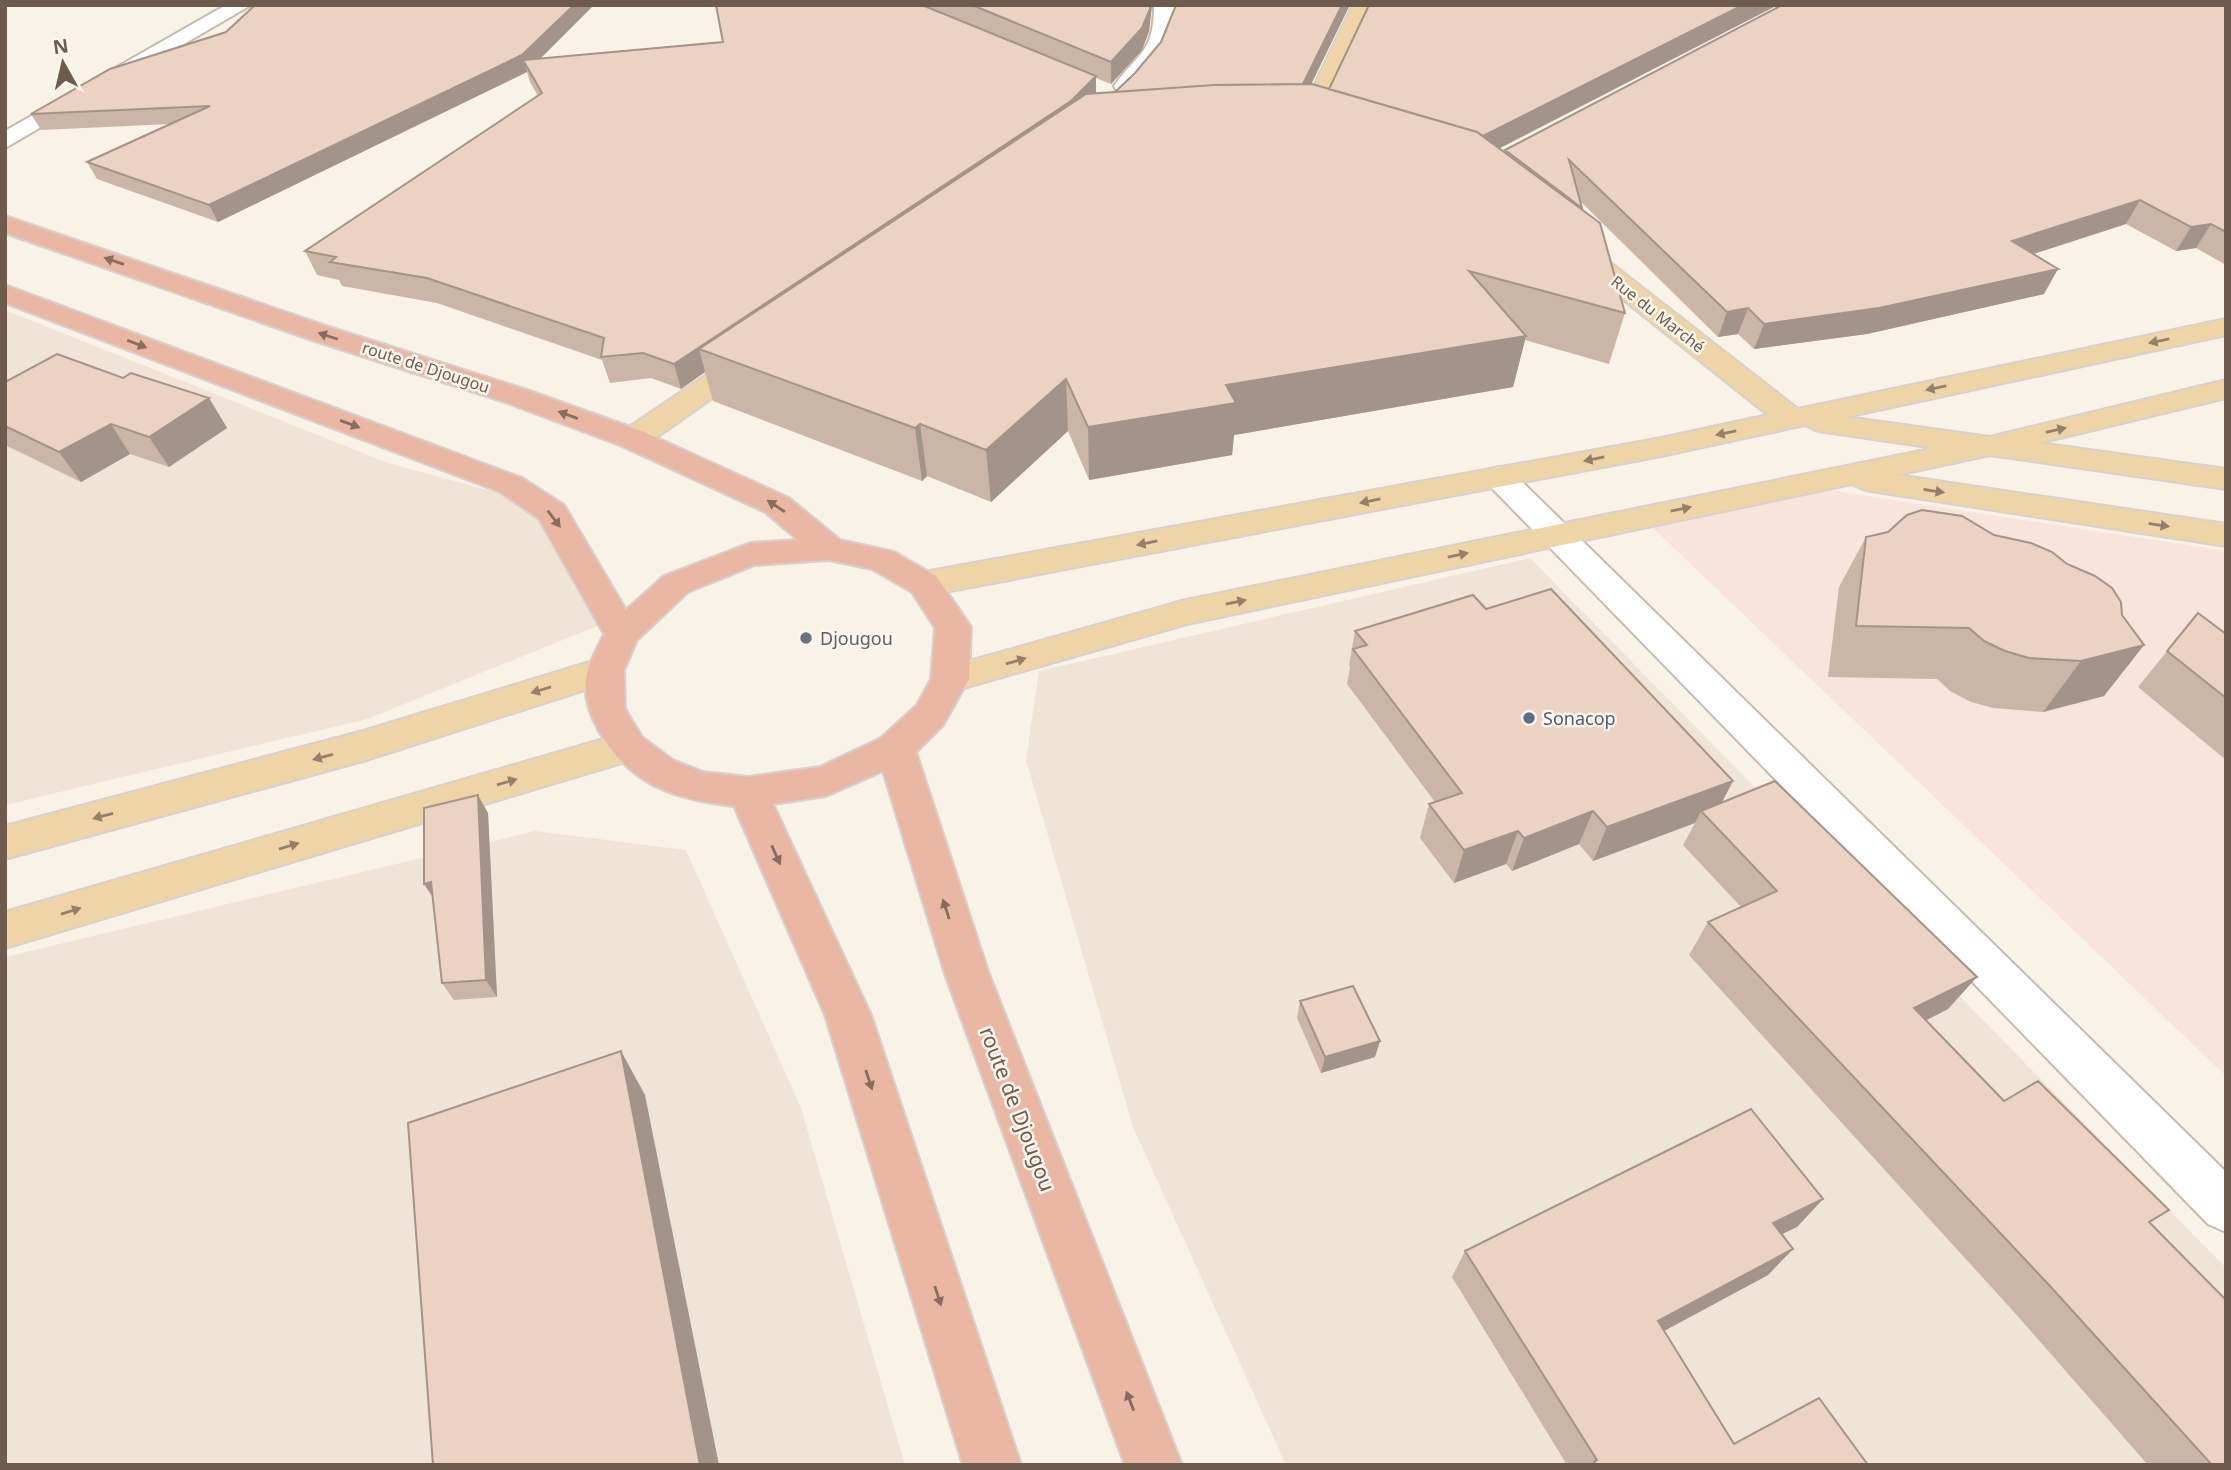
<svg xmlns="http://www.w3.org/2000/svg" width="2231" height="1470" font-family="'Noto Sans',sans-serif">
<rect width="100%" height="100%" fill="#f9f2e6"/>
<path fill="#f0e4d6" d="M5 310 388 463 528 501 605 623 367 719 5 805Z
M1530 558 2226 1268V1465H1286L1133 1127 1026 760 1039 671Z
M535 831 686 850 801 1108 905 1465H5V957Z"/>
<path fill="#f8e4db" d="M1828 490 2226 551V1076L1653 528Z"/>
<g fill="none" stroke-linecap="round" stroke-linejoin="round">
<defs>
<path id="street" d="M226 5H251L5 148V131Z
M1154 5H1174C1175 43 1159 65 1133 91H1117L1114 86C1138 52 1154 54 1154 5Z
M1499 467 1510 470 2226 1172V1232L2208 1224 1488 484 1483 477 1488 470Z"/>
<path id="primary" d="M1353 5H1373L1319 121 1308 128 1300 126 1297 121Z
M1576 241 1585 243 1798 409 2226 319V335L1846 417 1990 437 2226 380V398L2039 443 2226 469V489L1990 455 1897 475 2226 524V546L1865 490 1852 484 1187 624 950 692 937 688 931 679 937 670 1186 600 1935 448 1818 431 1805 425 1661 456 924 596 912 592 907 584 912 576 924 572 1661 438 1768 415 1567 255 1563 249 1567 243Z
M752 348 762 351 766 357 762 363 644 446 633 448 622 446 618 439 622 432 742 351Z
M606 657 619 661 624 670 619 679 363 761 5 859V826L363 731Z
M628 732 642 737 647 747 642 757 5 948V912Z"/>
<path id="highway" d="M5 216 332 328 527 390 644 432 789 498 840 540 894 552 936 576 971 627 969 679 943 725 916 752 989 974 1182 1465H1125L945 974 883 771 826 796 773 804 871 1015 1021 1465H963L825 1015 734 806C673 799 630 785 599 731 588 712 582 690 588 669 592 657 599 645 604 634L539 519 500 492 5 303V285L522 478 564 505 626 610 664 576 750 543 798 540 765 512 622 446 505 402 312 340 5 233ZM829 560 872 569 912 592 935 628 931 679 917 705 881 738 820 767 748 777 703 772 673 760 642 737 625 709 624 670 637 640 688 592 755 565Z"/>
</defs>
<use href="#street" stroke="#c9baae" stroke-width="4"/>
<use href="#primary" stroke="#d7d1cd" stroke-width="4"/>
<use href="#highway" stroke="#d7d1cd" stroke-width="4"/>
<use href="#street" fill="#fff" fill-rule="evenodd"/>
<use href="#primary" fill="#efd4a7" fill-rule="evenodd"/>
<use href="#highway" fill="#ebb7a5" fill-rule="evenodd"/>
</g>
<path fill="#cab5a7" d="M255 5 540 59 723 42 715 5H1152L1149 31 1142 50 1111 84 1096 78V93L1312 84 1500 148 1504 152 1505 150 2226 5V265L2196 248 2176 251 2126 224 2034 254 2044 294 1867 334 1754 349 1738 334 1718 337 1579 200 1581 210 1625 313 1609 364 1525 340 1513 387 1234 435 1232 455 1089 480 1068 431 991 502 927 476 922 481 713 401 705 372 681 389 651 378 610 383 602 360 437 303 342 286 339 280 317 275 305 251 538 96 530 82 527 72 218 222 97 179 87 162 170 124 41 130 31 114 226 32Z
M123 378 209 398 227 428 169 467 130 454 81 482 5 445V382Z
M1994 535 2067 564 2122 615 2144 645 2104 696 2043 712 1993 708 1971 702 1950 691 1937 679 1828 677 1839 587 1866 537Z
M1486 609 1733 781 1722 802 1948 1009 1926 1020 2004 1101 2169 1210 2150 1223 2226 1465H2148L2014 1312 1689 955 1708 922 1741 907 1683 845 1695 823 1593 861 1579 844 1512 871 1506 864 1454 883 1420 838 1429 804 1435 802 1347 684 1350 667 1349 665 1355 631Z
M2198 613 2226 634V760L2138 687Z
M488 813 497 997 454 1000 442 983 433 897 424 884Z
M1300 1001 1375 1057 1321 1073 1297 1018Z
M1823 1199 1797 1227 1782 1234 1793 1249 1768 1275 1664 1331 1734 1444 1868 1465H1567L1452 1277 1465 1251Z"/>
<path fill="#a49388" d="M574 5H594L529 70 525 63 522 55Z
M1150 5H1152L1149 31 1142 50 1111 84V62Z
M1342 5H1350L1298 111 1301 89Z
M1743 5H1778L1475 161 1480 137Z
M522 55 527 72 218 222 209 205Z
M1096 76V99L699 349 705 372 681 389 674 364Z
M2140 200 2126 224 1999 265 2012 241Z
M2211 224 2196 248 2176 251 2191 227Z
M2058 269 2044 294 1867 334 1754 349 1764 324Z
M1748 308 1738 334 1718 337 1727 312Z
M1526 336 1513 387 1234 435 1232 455 1089 480 1088 427 1226 385Z
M1066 379 1068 431 991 502 986 450Z
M209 398 227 428 169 467 149 437Z
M111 424 130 454 81 482 59 452Z
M920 424 927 476 922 481 915 428Z
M2144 645 2104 696 2043 712 2081 661Z
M1733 781 1715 815 1701 811 1695 823 1593 861 1607 827Z
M478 795 488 813 497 997 486 980Z
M1593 811 1579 844 1512 871 1524 838Z
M1518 831 1506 864 1454 883 1464 850Z
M431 882 436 902 424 884Z
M1977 977 1948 1009 1888 1040 1914 1008Z
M1380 1041 1375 1057 1321 1073 1325 1057Z
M621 1051 645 1095 719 1465H700Z
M1823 1199 1797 1227 1749 1250 1773 1223Z
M1793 1249 1768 1275 1636 1346 1658 1321Z"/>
<path fill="#ebd2c2" stroke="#a49388" stroke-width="2" d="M255 5H574L522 55 209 205 87 162 210 106 31 114 110 69 226 32Z
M716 5H922L1096 76 1071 101 674 364 643 353 601 357 604 338 427 278 330 262 336 257 305 251 542 93 523 60 723 42Z
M972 5H1150V9L1142 28 1111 62Z
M1342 5 1303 84 1214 85 1115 92 1135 73 1161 42 1176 5Z
M1369 5H1743L1483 136 1477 132 1329 89Z
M1782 5H2226V232L2211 224 2191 227 2140 200 2012 241 2058 269 1879 308 1764 324 1748 308 1727 312 1569 160 1582 208 1505 150Z
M1312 84 1477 132 1600 223 1625 313 1469 271 1526 336 1226 385 1236 403 1088 427 1066 379 986 450 920 424 915 428 699 349 1086 94 1214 85Z
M57 354 123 378 131 373 209 398 149 437 111 424 59 452 5 426V382Z
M1922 510 1962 516 1994 535 2031 543 2052 552 2067 564 2095 576 2112 588 2121 602 2122 615 2144 645 2081 661 2029 658 2005 651 1984 641 1969 628 1856 626 1866 537 1888 532 1907 515Z
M1551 589 1733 781 1607 827 1593 811 1524 838 1518 831 1464 850 1429 804 1462 793 1353 649 1367 645 1355 631 1473 595 1486 609Z
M2198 613 2226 634V698L2167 651Z
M1775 781 1977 977 1914 1008 2004 1101 2038 1081 2169 1210 2149 1222 2226 1300V1465H2212L2050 1286 1708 922 1777 891 1701 811Z
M478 795 486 980 442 983 431 882 424 884V808Z
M1353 986 1380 1041 1325 1057 1300 1001Z
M621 1051 700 1465H433L408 1123Z
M1751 1109 1823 1199 1773 1223 1793 1249 1658 1321 1734 1444 1819 1398 1868 1465H1595L1594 1462 1597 1460 1465 1251Z"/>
<defs><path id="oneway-solid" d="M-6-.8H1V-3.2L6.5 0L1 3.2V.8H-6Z" transform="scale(1.75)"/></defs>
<g fill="#886d5f">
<use href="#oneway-solid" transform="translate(114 261) rotate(-161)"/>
<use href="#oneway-solid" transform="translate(328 336) rotate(-162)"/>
<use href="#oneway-solid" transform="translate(137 344) rotate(21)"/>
<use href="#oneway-solid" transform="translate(568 415) rotate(-160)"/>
<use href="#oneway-solid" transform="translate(350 424) rotate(20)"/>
<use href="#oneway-solid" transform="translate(776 506) rotate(-147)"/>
<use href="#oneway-solid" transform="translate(554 519) rotate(53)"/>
<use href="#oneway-solid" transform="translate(776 855) rotate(66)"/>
<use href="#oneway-solid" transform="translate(946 909) rotate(-108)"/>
<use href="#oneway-solid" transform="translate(869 1080) rotate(72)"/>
<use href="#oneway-solid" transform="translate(938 1296) rotate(72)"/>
<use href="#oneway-solid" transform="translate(1130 1401) rotate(-111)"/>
</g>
<g fill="#957f69">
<use href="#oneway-solid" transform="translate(2159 341) rotate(168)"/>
<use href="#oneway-solid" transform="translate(1936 388) rotate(168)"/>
<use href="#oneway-solid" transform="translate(2056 430) rotate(-13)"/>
<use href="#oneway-solid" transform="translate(1726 433) rotate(168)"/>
<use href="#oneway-solid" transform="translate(1594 459) rotate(169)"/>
<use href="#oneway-solid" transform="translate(1934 491) rotate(9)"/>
<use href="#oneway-solid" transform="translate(1370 501) rotate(169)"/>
<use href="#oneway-solid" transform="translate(1681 509) rotate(-11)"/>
<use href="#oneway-solid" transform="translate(2159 525) rotate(9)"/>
<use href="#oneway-solid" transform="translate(1147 543) rotate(169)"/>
<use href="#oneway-solid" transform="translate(1458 555) rotate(-12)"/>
<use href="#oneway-solid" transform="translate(1236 602) rotate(-12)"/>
<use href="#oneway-solid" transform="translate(1016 661) rotate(-16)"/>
<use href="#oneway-solid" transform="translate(541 690) rotate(163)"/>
<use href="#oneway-solid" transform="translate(323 757) rotate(165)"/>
<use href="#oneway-solid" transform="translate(507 782) rotate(-16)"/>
<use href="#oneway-solid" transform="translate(103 816) rotate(165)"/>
<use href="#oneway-solid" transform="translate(289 846) rotate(-17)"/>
<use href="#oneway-solid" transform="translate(71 911) rotate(-17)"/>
</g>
<circle fill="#6b7280" stroke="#fcf6ec" stroke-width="2.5" cx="806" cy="638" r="7"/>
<circle fill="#5c6f8a" stroke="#fcf6ec" stroke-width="2.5" cx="1529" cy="718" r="7"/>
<g text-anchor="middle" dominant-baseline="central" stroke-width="5" stroke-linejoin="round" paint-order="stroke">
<g font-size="16" fill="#6f5a4e" stroke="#fcf6ec">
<text transform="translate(1658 314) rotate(38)">Rue du Marché</text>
<text transform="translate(426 367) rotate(18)">route de Djougou</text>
</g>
<g font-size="18" fill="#5b616d" stroke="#fcf6ec" text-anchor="start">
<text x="820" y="638">Djougou</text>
</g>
<g font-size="18" fill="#4e5e75" stroke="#fcf6ec" text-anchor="start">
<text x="1543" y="718">Sonacop</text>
</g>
<g font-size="21" fill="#6f5a4e" stroke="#fcf6ec">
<text transform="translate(1018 1109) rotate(69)">route de Djougou</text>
</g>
</g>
<rect width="2231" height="1470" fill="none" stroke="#6f5a4e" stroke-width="14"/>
<g transform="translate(63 63) rotate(352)" stroke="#fcf6ec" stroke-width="5" paint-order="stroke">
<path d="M0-5L12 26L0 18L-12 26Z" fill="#6f5a4e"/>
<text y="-10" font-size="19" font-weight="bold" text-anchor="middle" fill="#6f5a4e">N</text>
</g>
</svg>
